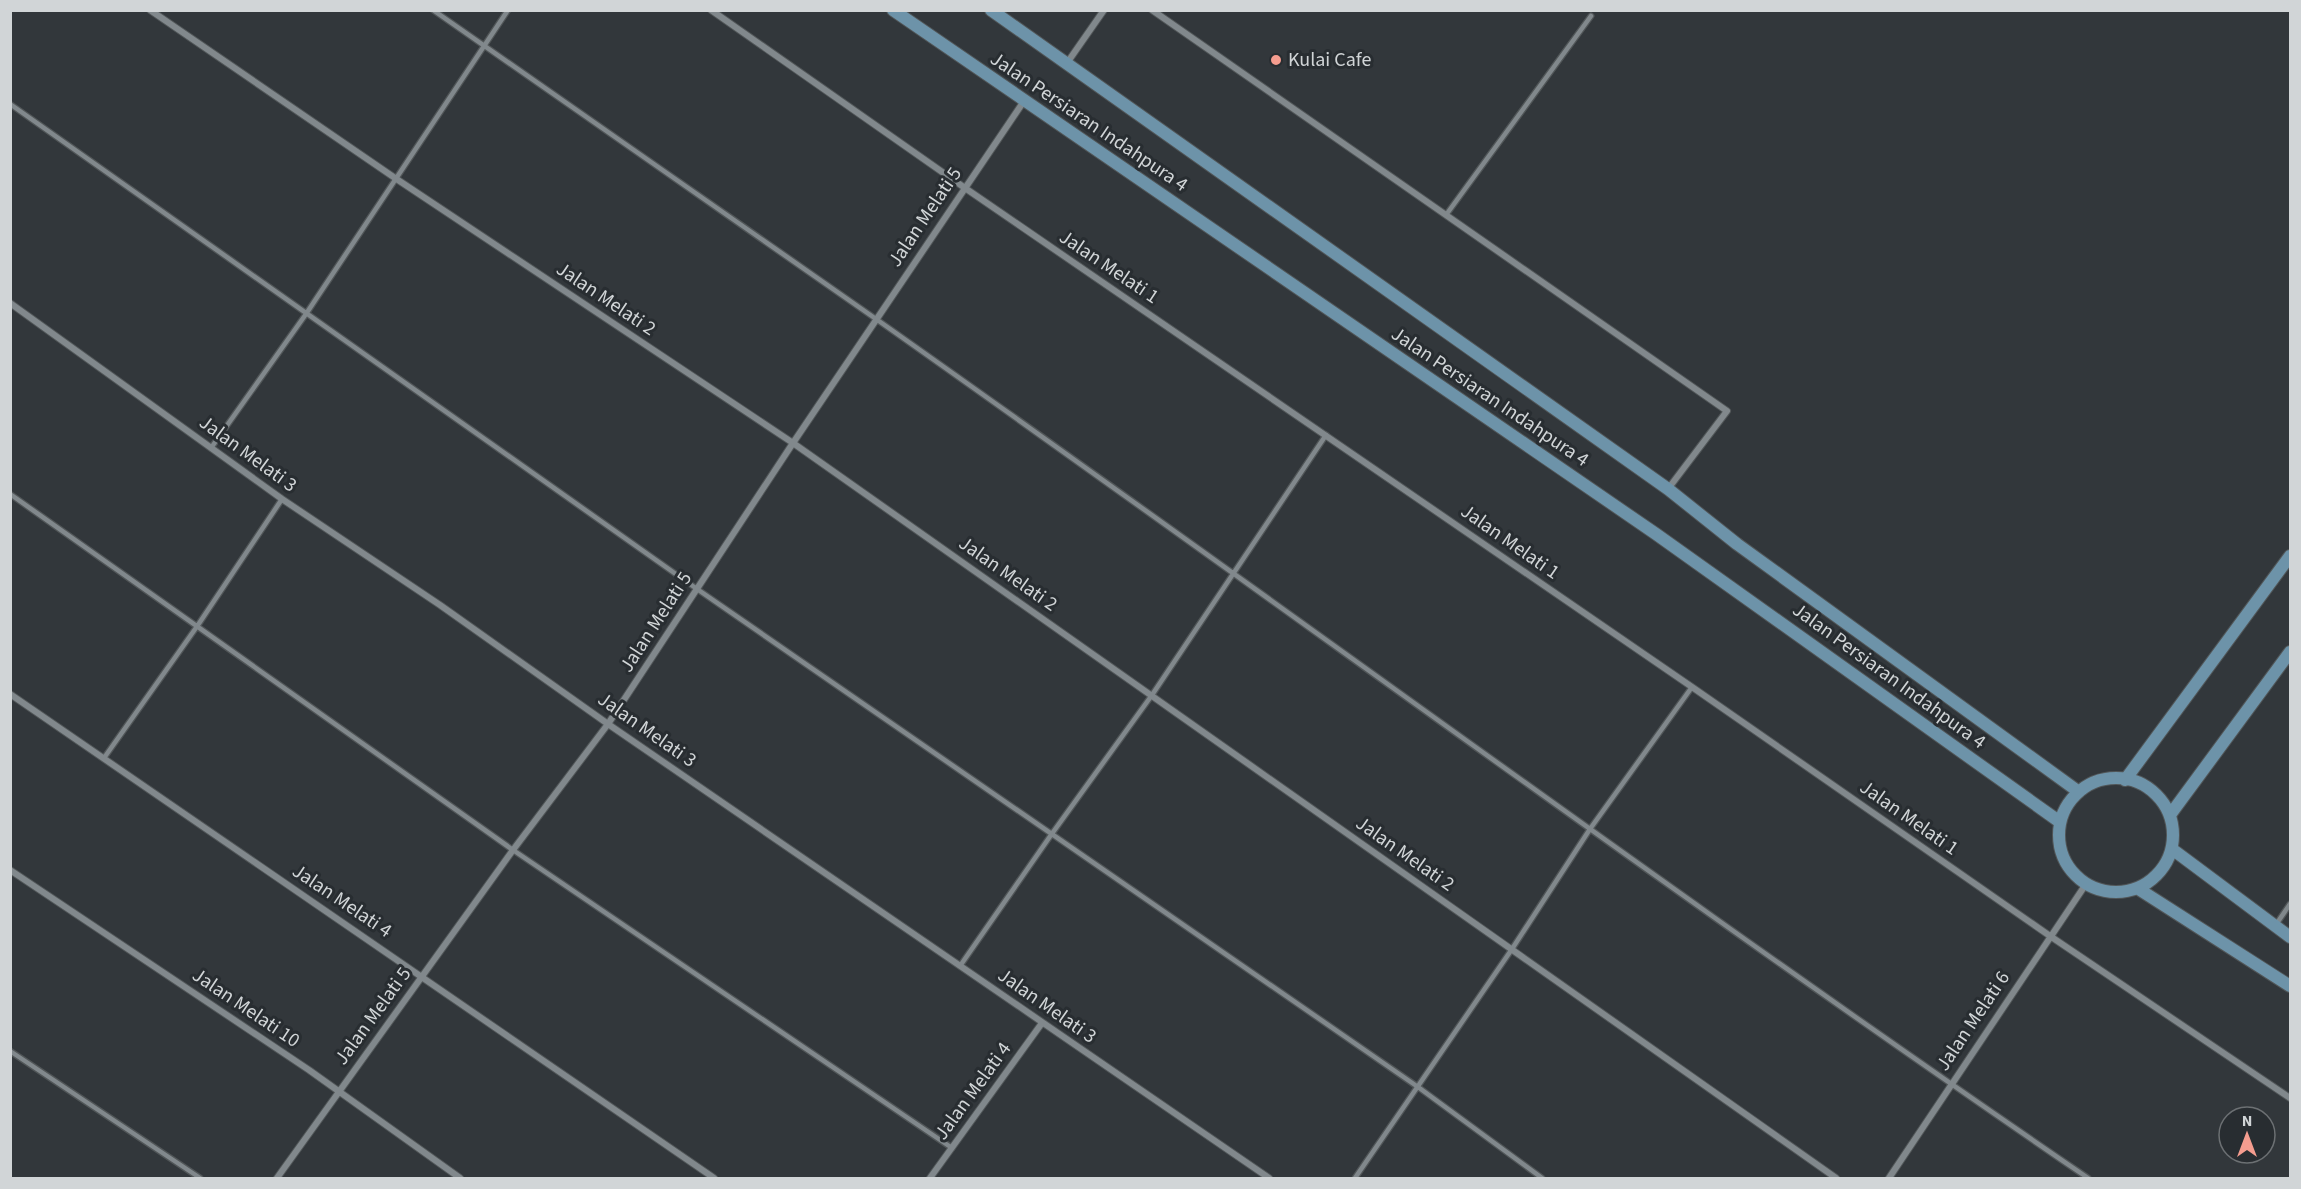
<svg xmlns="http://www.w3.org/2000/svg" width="2301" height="1189" font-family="'Source Sans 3',sans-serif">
<rect width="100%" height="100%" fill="#32373b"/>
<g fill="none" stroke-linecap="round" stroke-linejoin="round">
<defs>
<path id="lane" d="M433 10C580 114 729 215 876 319 1281 604 1679 899 2088 1178
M10 104 697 589 1418 1087 1542 1178
M1446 215 1591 16
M211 448 306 314 508 10
M10 494 513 850 952 1148
M104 758 198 625 282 499
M2275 926 2290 904
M960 966 1051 835 1152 695 1326 435
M10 1051 200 1178
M1355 1178 1512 949 1590 829 1692 687"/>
<path id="street" d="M150 10 395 178 793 443 1836 1178
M711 10 965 188 1692 687 2050 936 2290 1098
M1152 10 1727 411 1668 489
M1067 63 1104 10
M10 303 282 499 440 605 608 724 1269 1178
M10 694 714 1178
M10 870 309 1070 460 1178
M277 1178 513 850 608 724 793 443 1024 101
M930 1178 1042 1023
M1889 1178 2086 884"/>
<path id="secondary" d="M893 10 1656 534 2060 822
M991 10 1668 489 1737 544 2079 792
M2059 835a57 57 0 1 1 114 0a57 57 0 1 1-114 0Z
M2125 780 2290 556
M2170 815 2290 652
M2172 849 2290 937
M2137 888 2290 986"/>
</defs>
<use href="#lane" stroke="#515658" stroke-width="7"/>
<use href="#street" stroke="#515658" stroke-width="8"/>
<use href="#secondary" stroke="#515658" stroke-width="14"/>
<use href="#lane" stroke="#81888c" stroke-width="4.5"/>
<use href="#street" stroke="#81888c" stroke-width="6"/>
<use href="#secondary" stroke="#6d93a9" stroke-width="12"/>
</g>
<circle fill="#f59d8f" stroke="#282d31" stroke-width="2" cx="1276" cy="60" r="6"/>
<g text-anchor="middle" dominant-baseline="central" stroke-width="6" stroke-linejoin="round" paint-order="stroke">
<g font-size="20" fill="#d1d5d7" stroke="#282d31" text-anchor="start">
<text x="1288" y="60">Kulai Cafe</text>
</g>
<g font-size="20" fill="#d1d5d7" stroke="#282d31">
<text transform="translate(1089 122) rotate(34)">Jalan Persiaran Indahpura 4</text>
<text transform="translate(925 217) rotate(-56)">Jalan Melati 5</text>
<text transform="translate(1109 267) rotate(34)">Jalan Melati 1</text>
<text transform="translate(606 299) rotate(34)">Jalan Melati 2</text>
<text transform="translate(1490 397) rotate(34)">Jalan Persiaran Indahpura 4</text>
<text transform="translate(248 454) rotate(36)">Jalan Melati 3</text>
<text transform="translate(1510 542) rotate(35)">Jalan Melati 1</text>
<text transform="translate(1008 574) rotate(35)">Jalan Melati 2</text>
<text transform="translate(656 622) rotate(-57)">Jalan Melati 5</text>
<text transform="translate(1889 676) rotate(36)">Jalan Persiaran Indahpura 4</text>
<text transform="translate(647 730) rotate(35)">Jalan Melati 3</text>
<text transform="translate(1909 818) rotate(35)">Jalan Melati 1</text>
<text transform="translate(1405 854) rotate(35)">Jalan Melati 2</text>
<text transform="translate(342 901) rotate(34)">Jalan Melati 4</text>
<text transform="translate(1047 1006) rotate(35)">Jalan Melati 3</text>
<text transform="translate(246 1008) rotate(34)">Jalan Melati 10</text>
<text transform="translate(373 1016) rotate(-54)">Jalan Melati 5</text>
<text transform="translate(1973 1021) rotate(-56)">Jalan Melati 6</text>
<text transform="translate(973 1091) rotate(-54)">Jalan Melati 4</text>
</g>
</g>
<rect width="2301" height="1189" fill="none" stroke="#d1d5d7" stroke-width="24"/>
<g transform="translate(2247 1135)"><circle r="28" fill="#282d31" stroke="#6c7073" stroke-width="1.5"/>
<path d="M0-4.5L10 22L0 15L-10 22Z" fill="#f59d8f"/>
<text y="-9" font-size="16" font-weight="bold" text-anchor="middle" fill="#d1d5d7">N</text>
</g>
</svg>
